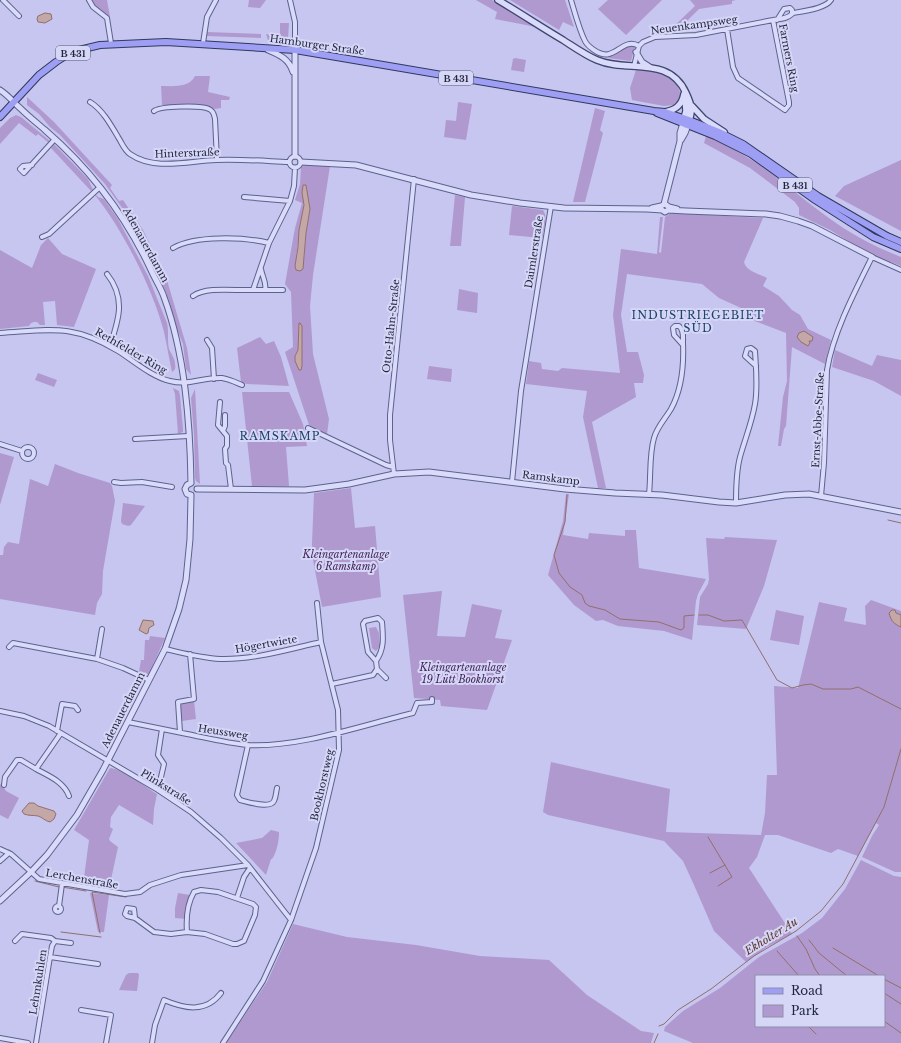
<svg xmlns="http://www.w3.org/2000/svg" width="901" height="1043" font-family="'Libre Baskerville',serif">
<rect width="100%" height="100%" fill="#c6c6f0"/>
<path fill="#b099cf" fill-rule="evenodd" d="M92 0H107L110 17 95 6Z
M249 0H266L260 8 248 7Z
M476 0H492L536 27 495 19 497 12Z
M510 0H565L574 27 563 22 559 30Z
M608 0H662L626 35 598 9Z
M690 0H736L732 1V4L699 9 677 31H669L695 6Z
M280 23H289L288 39 283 41 268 40 266 34 280 37Z
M207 32 261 34V38L206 36Z
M633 45 635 47 631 61 608 58 625 46Z
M515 58 526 60 524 72 511 70 513 59Z
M636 70C643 70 651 70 658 72 673 76 689 93 675 107L673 105 664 106 632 100 630 88Z
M195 76H210L208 92 230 97 229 100H221V108L215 109 206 105H162L161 86C173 86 189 88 195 76Z
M27 97 54 122 112 185 110 188 119 201 123 200 143 230 166 277 187 348 191 375 186 369 183 344 177 329 169 300 141 237 128 216 105 184 60 135 50 127 39 114 27 105Z
M458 102 472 104 466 140 444 137 446 120 456 121Z
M595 108 605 111 600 130 603 133 585 202H573Z
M16 115 21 117 50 141 49 143 38 134 36 136 19 123 0 144V128L10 118Z
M706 136C723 143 739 152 755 162 783 181 808 204 836 223 856 237 878 248 901 257V266L891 262 890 264 872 255 830 230 799 215V208L795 202 750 168 704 143Z
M54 144 88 179 93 190 91 191 51 148Z
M901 160V231L835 196 844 186Z
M304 165 330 166 313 275 310 306 313 354 329 419 327 434 309 425 285 352 293 347 291 292 285 284 295 228 302 203 295 200 300 184 301 167ZM306 188 310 209 306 233 304 259 296 258ZM302 326V366L301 370 295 356 298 350Z
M96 195 98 197 104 199 118 219 148 276 167 323C169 331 167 340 169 349 171 354 175 358 175 364 176 368 175 370 172 372 169 359 167 345 164 332 153 289 123 230 95 195Z
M455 195 465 197 461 246H450Z
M512 206 543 210C549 219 543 229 542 238L509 235Z
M671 213 763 218 744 262C746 271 759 274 767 278L763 286 779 296 792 310 800 315 808 329 831 340 825 364 792 347 786 426 784 429 781 446H778L783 397 787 381 786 333 752 320V313L719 298 702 284 627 274 621 315 627 352H638L644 375 643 383H634L636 397 592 422 606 488H598L583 417 587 391 526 384 529 361 541 363 542 369 558 371 562 368 620 373 613 315 621 249 657 254 660 217H663L659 252 661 253 665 217Z
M48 238 62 254 96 269 74 327 57 325 55 301 43 302 45 325H40L37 322C33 322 31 322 29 326L0 329V250L32 268 41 245Z
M459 289 478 293 477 313 457 310Z
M260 337 266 344 274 341 281 357 289 386 247 384 241 382 237 348Z
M835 350 872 366 877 355 901 360V396L874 381 832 367Z
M429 366 452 369 451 382 427 379Z
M38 373 57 380 54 387 35 380Z
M173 388 179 391 180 396 183 429V432L178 434 175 394Z
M195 389 200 484 196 481 195 478 194 435 191 398Z
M242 392H289L303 424 307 446 286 447 289 486H252Z
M0 453 14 457 0 505Z
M55 464 78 473 110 483 112 486 115 501 103 571 102 594 97 603 95 615 0 599V555H3L4 547 8 542 19 544 30 479 48 486Z
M351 488 355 528 375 526 381 597 322 607 313 560 312 544 314 493Z
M566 494H569L563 535 588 539 589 533 625 536V530H636L639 568 706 579 698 594 696 601 692 640 664 631 618 626 603 620 596 621 574 605 548 575 563 521Z
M123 503 145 506 131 525 128 526 122 524 121 521Z
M725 537 777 540 764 586 746 629 697 625 700 597 708 584 709 579 706 538 724 539Z
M442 591 437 636 465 637 472 604 502 610 495 638 512 640 487 710 441 706 440 700 414 698 403 595Z
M871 600 901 611V872H895L862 857 872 836 879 825 876 823 858 856 838 849 831 853 778 835H765L757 857 749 868 792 934 767 947 746 962 714 931 694 885 683 861 664 841 548 815 543 812 551 762 670 789 666 832 761 835 765 813 767 775H777L774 686 798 688 819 602 847 608 844 621 866 625 865 606Z
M776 610 804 616 799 645 770 640Z
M376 627 379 633 380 646 376 651 372 648 369 628Z
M150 636 165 638 149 674 146 675 139 672 141 660H144L145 640H149Z
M194 701 196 719 182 721 179 702Z
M110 768C125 770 144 786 157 794L154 809 153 825 119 805 111 817 110 827 113 829 109 839 110 841 118 847 109 889 83 885 89 840 74 830Z
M2 782 5 785 4 788 6 791 19 798 8 819 0 815V785Z
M271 830 279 832C279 840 277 852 272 859H271L266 875 236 843 262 838Z
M861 860 894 876 901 877V1043H693L664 1031 665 1027 683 1011 720 988 759 957 802 933 822 918 845 889ZM756 976H884V1026H756Z
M90 893 109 895 104 932H98Z
M178 893 190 895 186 919 175 918V908Z
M293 924 347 937 416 945 480 956 549 960 587 995 641 1031 654 1033 651 1043H226L267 982Z
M129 973H138L139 975 137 991 119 990 126 975Z"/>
<path fill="#c3a8a7" stroke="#926f6d" d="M45 13 51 14 52 19 45 23 38 22 37 19 38 16Z
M303 185H306L310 209 306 233 303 269 300 271 296 270 295 266 298 247 299 230 304 205 302 193Z
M299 323H300L302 326V366L301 370H299L295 361V356L298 350Z
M804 331 813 337 812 341H809L810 343 808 346 801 342 797 337 799 333Z
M892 610H895L896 613 901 615V627C894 624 891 621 889 613Z
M143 620 153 621 154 625 149 628 148 633 146 634 139 630Z
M29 803H34L38 806 54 811 56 814 54 819 50 822C45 821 42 817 38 816 33 815 29 816 24 814L22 811Z"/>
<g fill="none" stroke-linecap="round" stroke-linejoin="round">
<path stroke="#926f6d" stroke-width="1" d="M567 495 565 522 554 555 559 573 570 587 582 595 585 603 589 606 605 610 620 619 659 622 681 630 684 628V616L694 615
M888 520 901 523
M699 615H708L724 621 742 620 777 680 792 688 803 685 811 684 823 689H851L858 687 901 709
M708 837 732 877 718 886
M710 873 725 865
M35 881 59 887
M62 887 86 891
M61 932 101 937
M100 933 92 892 126 897
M797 936 806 949 815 969 820 976
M809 940 819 953 847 976
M833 948 879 976
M777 951 799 976
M884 979 901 988
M884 993 901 1004
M884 1021 901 1033
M659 1026 664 1024 678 1010 711 989 754 956 796 931 821 911 843 884 884 807 901 749
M808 1026 816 1034
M654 1043 658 1034"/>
<defs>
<path id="minor" d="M3 0 19 16
M89 0 93 7 107 18 111 43
M290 0 295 22V50
M571 0C575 13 579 29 585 41 587 45 591 48 594 50 615 65 621 36 639 46
M793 13C803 11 825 9 831 0
M727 29 733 67 738 78 785 110 789 105V102L773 20
M203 43 207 17 216 0
M634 66 639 46 643 42 655 37 696 35 773 20C780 19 787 19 792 14V10L790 8 784 9 777 20
M90 102C102 109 111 125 118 137 122 143 124 150 130 154 154 171 189 161 216 160 241 159 265 161 289 162
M154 111C160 106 201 105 209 109 214 111 214 115 215 119L217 160
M289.5 162a5.5 5.5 0 1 1 11 0a5.5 5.5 0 1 1-11 0Z
M32 165 23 166 20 169 24 173 55 139
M244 197 290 201
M42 237 49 234 100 187
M173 248C195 235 245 237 269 243
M107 274C126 298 119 319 110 346
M253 290H265C267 283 262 276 261 269
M265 290H283
M193 296C207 286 236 291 253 290L269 243 290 201 294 186 295 168
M0 333C50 330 72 323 118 351 134 361 152 377 170 381 189 386 203 377 222 378 229 379 235 382 242 385
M207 340 212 348 214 379
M220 402 218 425 227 436V446L225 449 226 463 228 465 231 489
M308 428 386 465 393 467
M223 431 225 426V415
M135 439 188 436
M0 444 22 451
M22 453a6 6 0 1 1 12 0a6 6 0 1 1-12 0Z
M394 474 390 440V415L414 179
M114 482 121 483 142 482 172 487
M512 482 521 391 551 206
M649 494C651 477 649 455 654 438 657 427 665 419 671 409 682 389 684 366 683 343 683 337 684 330 679 326H675L673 328 674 335 683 345
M821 496 824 463 827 370C833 333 855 291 872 257L901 270
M736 503C736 488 736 472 740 457 745 439 752 422 755 404 758 387 756 368 755 351L751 348 747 349 745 356 756 366
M9 647 13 643 97 659 123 668 149 680
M165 649C183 653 202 658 220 659 254 660 289 649 321 642
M97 659 102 629
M377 669 386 678
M332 684 373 675 377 669 376 661C385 648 383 636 382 622L378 618 365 621 363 624 368 652 376 661
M0 711 24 716 49 726 158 790 191 812 221 838 248 865 291 920
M128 722C147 726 167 730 187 734 207 738 227 743 247 745 299 748 363 725 413 713L417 703 432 702V699
M57 731 62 704 75 706 78 710
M180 732 178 702 194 699 190 654
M248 745 237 795 240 800C248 802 270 809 274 801 276 797 276 792 277 788
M36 769C49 776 64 782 69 796
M4 785 5 777 17 760H21L36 769 61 733
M158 790 164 764 158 755 162 729
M0 849 11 854 39 879 125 894 140 892 150 885 181 875 248 865
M0 861 9 853
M201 890 218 892 253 904 256 907 255 915 244 941 237 944H233L205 934 187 932C186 919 187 904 194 892Z
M237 898 244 877 250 868
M59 906 62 884
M55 909a3 3 0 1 1 6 0a3 3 0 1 1-6 0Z
M135 918 127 916 125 914 127 908 134 909 135 918 154 932 171 934 187 932
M15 941 22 934 51 938 55 941
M55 941 71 943
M50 957 98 964
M81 1010 111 1015 106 1043
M0 1038 28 1043
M36 1043 50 957 52 946 55 941
M152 1043 155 1025 164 1000C185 1009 206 1013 221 993
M223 1043 263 981 291 920 316 848 339 750 338 710 321 642 317 603"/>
<path id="tertiary" d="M268 50C280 55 289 59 293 72
M295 50V156
M636 52 642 62 650 67
M0 90C8 95 13 102 20 108 28 116 37 123 45 130 90 169 126 216 151 270 155 279 161 288 164 297 185 354 190 422 191 483
M681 140 685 133 688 125
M301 162 356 165 471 195 520 203 564 208 647 209 662 210 665 212 668 210 686 211 766 214 780 216 798 221 812 226 872 257
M664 204 680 141V133L683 123
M652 208 661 206 665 204 669 207 677 209
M191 483 187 485 185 489 187 494 191 495
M197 489 305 490 349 484 394 474 429 472 565 489 615 493 662 495 719 502 736 503 785 495 809 494 901 512
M0 901 31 872 47 855 77 815 103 770 165 649 179 609 186 580 190 539 191 495"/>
<path id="secondary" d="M498 0C520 13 541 27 563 40 574 47 585 55 597 60 627 73 669 55 686 93 692 106 693 110 688 124
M692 106 704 119 724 132
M665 112C676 110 682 105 684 94
M683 122 686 111 685 97"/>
<path id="primary" d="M657 113 715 136 751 154 815 200 873 237 901 249
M0 117 39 75 56 62 67 55 79 50 100 45 166 42 295 50 654 111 665 112 689 120 719 132 743 144 818 196 887 236 901 242"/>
</defs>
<use href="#minor" stroke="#5b638c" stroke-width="6"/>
<use href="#tertiary" stroke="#5b638c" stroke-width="7"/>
<use href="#secondary" stroke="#3e476e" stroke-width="8"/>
<use href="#primary" stroke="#2f395a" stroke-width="8"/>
<use href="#minor" stroke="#dadafa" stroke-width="4"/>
<use href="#tertiary" stroke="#dadafa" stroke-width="5"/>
<use href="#secondary" stroke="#dadafa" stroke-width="5.5"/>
<use href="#primary" stroke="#9d9ef4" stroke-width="6"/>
</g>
<g text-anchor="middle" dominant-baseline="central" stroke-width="4" stroke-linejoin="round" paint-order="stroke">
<g fill="#d6d6f7" stroke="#565a74" stroke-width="1">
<rect x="56" y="46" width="34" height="14" rx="3"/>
<rect x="439" y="71" width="34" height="14" rx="3"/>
<rect x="778" y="178" width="34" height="14" rx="3"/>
</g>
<g font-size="9" font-weight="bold" fill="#1f253c">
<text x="73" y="53">B 431</text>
<text x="456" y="78">B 431</text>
<text x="795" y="185">B 431</text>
</g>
<g font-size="10" fill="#1f253c" stroke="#d6d6f7">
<text transform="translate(694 25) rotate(-8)">Neuenkampsweg</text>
<text transform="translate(317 45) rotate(8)">Hamburger Straße</text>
<text transform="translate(789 58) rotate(79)">Farmers Ring</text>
<text transform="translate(187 153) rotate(-2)">Hinterstraße</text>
<text transform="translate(146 245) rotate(61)">Adenauerdamm</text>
<text transform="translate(534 252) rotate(-81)">Daimlerstraße</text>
<text transform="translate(391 326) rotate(-84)">Otto-Hahn-Straße</text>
<text transform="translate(131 351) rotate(30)">Rethfelder Ring</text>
<text transform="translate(818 420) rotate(-87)">Ernst-Abbe-Straße</text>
<text transform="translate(551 478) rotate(7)">Ramskamp</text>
<text transform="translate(266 644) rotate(-10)">Högertwiete</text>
<text transform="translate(123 710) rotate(-63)">Adenauerdamm</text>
<text transform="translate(223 732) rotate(9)">Heussweg</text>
<text transform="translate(322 785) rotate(-77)">Bookhorstweg</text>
<text transform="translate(166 787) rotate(32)">Plinkstraße</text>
<text transform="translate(82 879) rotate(10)">Lerchenstraße</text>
<text transform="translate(38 982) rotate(-81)">Lehmkuhlen</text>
</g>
<g font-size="10" font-style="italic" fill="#422559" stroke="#d6d6f7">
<text x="346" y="554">Kleingartenanlage<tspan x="346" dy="12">6 Ramskamp</tspan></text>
<text x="463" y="667">Kleingartenanlage<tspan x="463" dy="12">19 Lütt Bookhorst</tspan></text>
</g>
<g font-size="11" letter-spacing="1" fill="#1d436a" stroke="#d6d6f7">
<text x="698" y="315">INDUSTRIEGEBIET<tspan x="698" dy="13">SÜD</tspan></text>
<text x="280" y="436">RAMSKAMP</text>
</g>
<g font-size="11" font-style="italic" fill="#5c392e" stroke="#d6d6f7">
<text transform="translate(771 936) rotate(-32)">Ekholter Au</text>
</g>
</g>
<rect x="755" y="975" width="130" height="52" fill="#d6d6f7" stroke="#8d8fac"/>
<rect x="763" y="988" width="20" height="6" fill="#9d9ef4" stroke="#8d8fac"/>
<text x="791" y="995" font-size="12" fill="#1f253c">Road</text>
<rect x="763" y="1005" width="20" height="12" fill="#b099cf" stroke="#8d8fac"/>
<text x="791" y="1015" font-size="12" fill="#1f253c">Park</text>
</svg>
